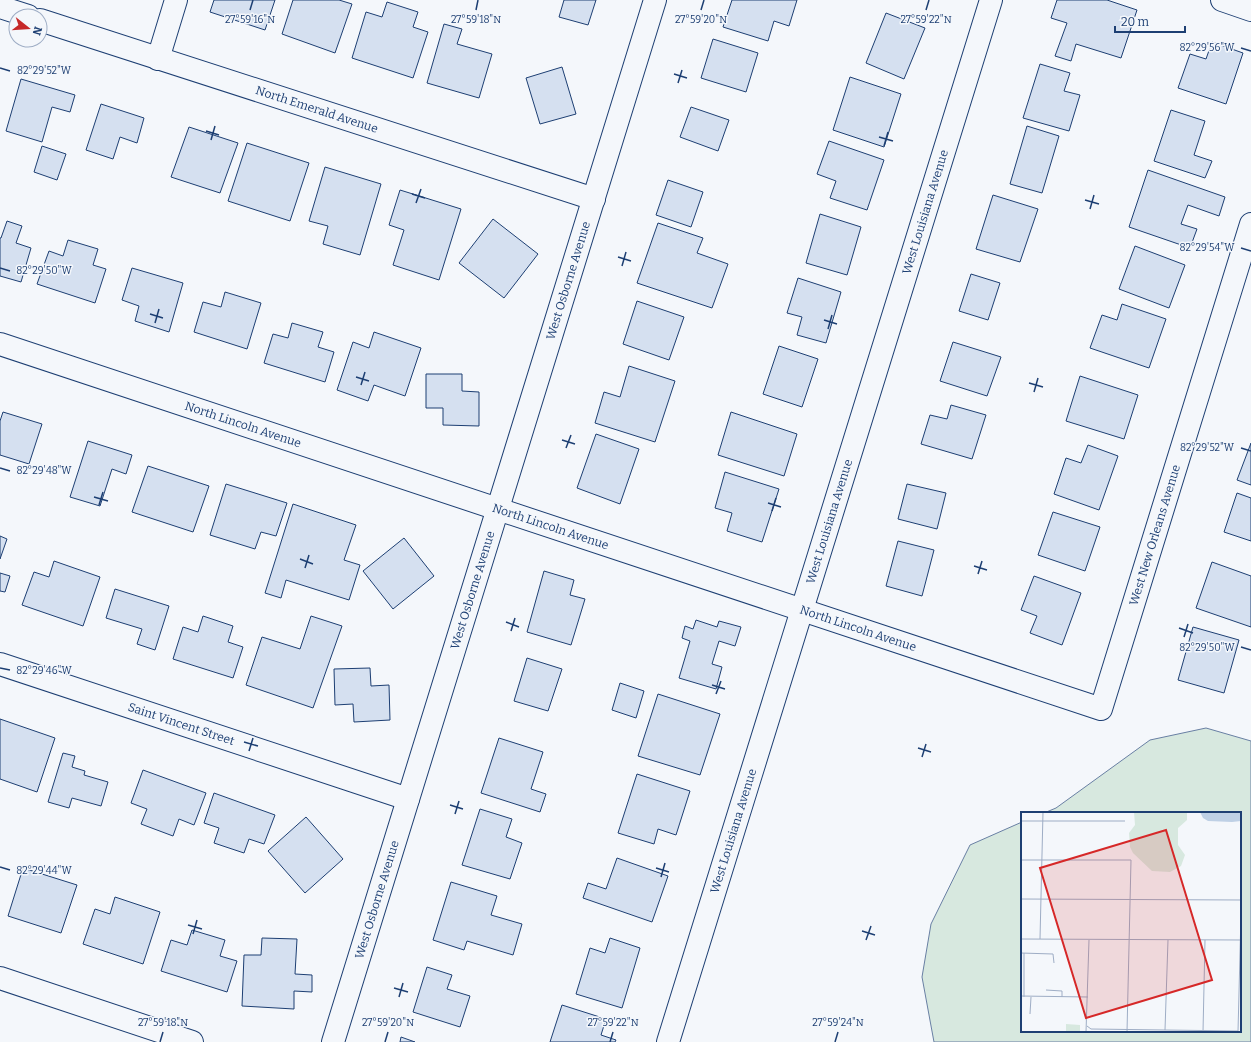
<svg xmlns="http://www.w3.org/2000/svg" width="1251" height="1042" font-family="Bitter,serif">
<rect width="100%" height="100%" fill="#f4f7fb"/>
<path fill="#d7e8df" stroke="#687fa3" d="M1206 728 1251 741V1042H934L922 977 931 924 970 845 1022 822V1031H1240V813H1044L1056 808 1150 740Z"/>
<path fill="#d5e0f0" stroke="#1d3f73" d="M214 0H275L265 30 210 12Z
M293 0H339L352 4 335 53 282 34Z
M564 0H596L588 25 559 17Z
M732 0H797L789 26 774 21 768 41 723 27Z
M1057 0H1107L1137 10 1121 58 1076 44 1071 61 1055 56 1067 23 1051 18Z
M387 2 418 12 413 27 428 32 413 78 352 58 366 12 382 17Z
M886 13 925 28 904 79 866 63Z
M444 24 462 29 457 44 492 54 479 98 427 83Z
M713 39 758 53 746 92 701 78Z
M1212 42 1243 53 1226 104 1178 88 1190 54 1206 59Z
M1040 64 1070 73 1064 91 1080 95 1069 131 1023 118Z
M562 67 576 114 540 124 526 78Z
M850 77 901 94 884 147 833 130Z
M21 79 75 95 70 112 52 107 42 142 6 131Z
M101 104 144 118 137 143 120 137 113 159 86 150Z
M691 107 729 120 718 151 680 137Z
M1171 110 1205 121 1194 155 1212 161 1205 178 1154 161Z
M1027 126 1059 136 1042 193 1010 184Z
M189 127 238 143 220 193 171 177Z
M829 141 884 160 867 210 830 198 836 181 817 174Z
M247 143 309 163 290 221 228 201Z
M42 146 66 154 57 180 34 172Z
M325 167 381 184 360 255 323 244 328 226 309 221Z
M1148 170 1225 197 1219 216 1188 205 1181 224 1197 229 1190 248 1129 227Z
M668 180 703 192 691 227 656 215Z
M400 190 461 209 439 280 393 265 404 230 389 225Z
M993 195 1038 209 1020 262 976 249Z
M820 214 861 227 847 275 806 263Z
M493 219 538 254 504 298 459 263Z
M7 221 22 226 16 243 31 248 21 282 0 276V238H1Z
M658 223 703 238 697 253 728 264 712 308 637 283Z
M68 240 98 249 93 265 106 269 95 303 37 284 49 251 63 256Z
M1135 246 1185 265 1169 308 1119 289Z
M132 268 183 283 169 332 135 321 139 306 122 300Z
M971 274 1000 283 988 320 959 311Z
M798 278 841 292 826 343 797 335 802 317 787 313Z
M225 292 261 303 247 349 194 332 203 302 221 307Z
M637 301 684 317 669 360 623 344Z
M1122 304 1166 319 1149 368 1090 348 1102 315 1117 320Z
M292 323 323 332 318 347 334 352 325 382 264 363 273 334 288 338Z
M374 332 421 348 405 396 374 385 368 401 337 390 353 342 369 348Z
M953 342 1001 357 987 396 940 381Z
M779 346 818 359 802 407 763 394Z
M629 366 675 381 655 442 595 423 604 392 620 397Z
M426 374H462V391L479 392V426L443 425V408H426Z
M1080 376 1138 395 1124 439 1066 421Z
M951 405 986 415 972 459 921 444 930 415 947 419Z
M3 412 42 424 29 464 0 455V421Z
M731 412 797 434 784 476 718 455Z
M596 434 639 449 620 504 577 488Z
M88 441 132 455 126 474 112 469 100 506 70 497Z
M1251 443V485L1237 480Z
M1088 445 1118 456 1099 510 1054 494 1066 458 1081 463Z
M148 466 209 486 193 532 132 512Z
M725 472 779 489 762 542 727 531 732 513 715 508Z
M226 484 287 503 276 536 261 532 255 549 210 535Z
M907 484 946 493 937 529 898 519Z
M1237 493 1251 498V541L1224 532Z
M293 504 356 525 344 560 360 565 349 600 286 580 281 598 265 593Z
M1053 512 1100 527 1085 571 1038 555Z
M0 536 7 539 0 559Z
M404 538 434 576 393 609 363 571Z
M898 541 934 550 922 596 886 586Z
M54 561 100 577 83 626 22 605 34 572 49 577Z
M1212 562 1251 576V627L1196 608Z
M544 571 574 580 570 595 585 599 571 645 527 632Z
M0 573 10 576 5 592 0 591Z
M1034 576 1081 593 1062 645 1030 633 1037 616 1021 610Z
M115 589 169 606 155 650 137 644 142 629 106 618Z
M203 616 233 626 228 642 243 647 233 678 173 659 183 627 198 632Z
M311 616 342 626 313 708 246 685 262 637 300 649Z
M696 620 717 627 719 621 741 627 735 646 719 641 712 664 722 667 716 689 679 678 690 641 682 638 685 626 693 629Z
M1193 627 1239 640 1224 693 1178 680Z
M527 658 562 669 548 711 514 701Z
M370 668 371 686 389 685 390 720 354 722 353 704 335 705 334 669Z
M620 683 644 691 636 718 612 710Z
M658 694 720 714 700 775 638 756Z
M0 719 55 738 37 792 0 779Z
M499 738 543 752 531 789 546 794 540 812 481 793Z
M63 753 75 756 72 767 85 771 84 775 108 782 101 806 72 798 69 808 48 802Z
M143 770 206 793 194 825 179 819 173 836 141 824 147 809 131 803Z
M637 774 690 791 676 835 658 829 654 844 618 833Z
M214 793 275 815 264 844 249 839 244 853 214 843 219 828 204 823Z
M480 809 512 819 506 837 522 843 510 879 462 865Z
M306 817 343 859 305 893 268 851Z
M617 858 668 876 652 922 583 898 588 883 606 889Z
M23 868 77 885 61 933 8 916Z
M451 882 497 896 491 915 522 924 513 955 467 941 464 950 433 940Z
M115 897 160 912 143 964 83 944 95 909 110 914Z
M192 930 225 940 220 956 237 961 227 992 161 971 171 940 187 945Z
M262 938 297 939 295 974 312 975V992L294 991V1009L242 1006 244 955H261Z
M610 938 640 948 622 1008 576 994 590 948 605 953Z
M427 967 452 975 447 989 470 996 460 1027 413 1012Z
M562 1005 606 1019 601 1035 616 1040 615 1042H550Z
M401 1037 415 1042H400Z"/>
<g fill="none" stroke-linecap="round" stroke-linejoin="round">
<defs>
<g id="minor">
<path d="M1222 0 1251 10"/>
<path d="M0 7 28 16"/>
<path id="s1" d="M40 20 594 199"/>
<path d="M158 59 176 0"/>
<path id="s2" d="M0 344 1101 709 1251 224"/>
<path id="s3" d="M0 664 408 799"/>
<path d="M0 978 192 1042"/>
<path id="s4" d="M333 1042 655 0"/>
<path id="s5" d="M668 1042 991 0"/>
</g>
</defs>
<use href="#minor" stroke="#1d3f73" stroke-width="24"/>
<use href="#minor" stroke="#f4f7fb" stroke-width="22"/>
</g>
<path fill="none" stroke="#1d3f73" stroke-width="1.5" d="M250 10 253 0M476 10 478 0M701 10 704 0M926 10 929 0M1241 48 1251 51M0 68 10 71M674 74 687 78M678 83 682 70M206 131 219 135M879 137 893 141M211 140 215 126M884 146 888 132M412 194 425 198M1085 200 1099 204M416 203 421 189M1090 209 1094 195M1241 248 1251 251M618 257 631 261M622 266 626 252M0 268 10 271M150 314 163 318M824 320 837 324M155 323 159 309M828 329 832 315M356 377 369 381M1029 383 1043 387M361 385 365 372M1034 392 1038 378M562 440 575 444M566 448 571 435M1241 448 1251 451M0 468 10 471M94 497 108 501M768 503 781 507M99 505 103 492M772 511 776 498M300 559 313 564M974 566 987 570M305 568 309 555M978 574 982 561M506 622 519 627M1179 628 1193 633M511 631 515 618M1184 637 1188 624M1241 647 1251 650M0 668 10 670M712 685 725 689M716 694 721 681M244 742 258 746M918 748 931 752M249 751 253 738M922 757 926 744M450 805 463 809M455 814 459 801M0 867 10 870M656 868 669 872M661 877 665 863M188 925 202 929M862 931 875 935M193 934 197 920M866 940 871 926M394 988 408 992M399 997 403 983M160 1042 163 1032M385 1042 388 1032M610 1042 613 1032M835 1042 838 1032"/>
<g text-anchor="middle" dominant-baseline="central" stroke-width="3" stroke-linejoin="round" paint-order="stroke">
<g font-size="12" fill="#1d3f73" stroke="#f4f7fb">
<text stroke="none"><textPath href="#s1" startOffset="291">North Emerald Avenue</textPath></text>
<text stroke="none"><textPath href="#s5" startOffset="869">West Louisiana Avenue</textPath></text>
<text stroke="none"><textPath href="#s4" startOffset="797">West Osborne Avenue</textPath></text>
<text stroke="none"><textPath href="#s2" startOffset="256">North Lincoln Avenue</textPath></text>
<text stroke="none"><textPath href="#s5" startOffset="545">West Louisiana Avenue</textPath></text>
<text stroke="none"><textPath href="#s2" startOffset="580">North Lincoln Avenue</textPath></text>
<text stroke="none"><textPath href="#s2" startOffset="1342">West New Orleans Avenue</textPath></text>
<text stroke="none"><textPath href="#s4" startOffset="473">West Osborne Avenue</textPath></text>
<text stroke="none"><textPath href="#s2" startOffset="904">North Lincoln Avenue</textPath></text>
<text stroke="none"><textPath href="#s3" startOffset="191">Saint Vincent Street</textPath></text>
<text stroke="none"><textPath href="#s5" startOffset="221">West Louisiana Avenue</textPath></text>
<text stroke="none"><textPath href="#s4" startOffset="149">West Osborne Avenue</textPath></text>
</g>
</g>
<g transform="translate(1021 812)">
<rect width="220" height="220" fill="#f4f7fb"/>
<path d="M113 0H166V8L157 16V33L164 43 160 54 149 60 131 59 112 41 109 35 108 21 114 13ZM45 212 59 213V220H45Z" fill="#d7e8df"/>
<path d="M220 0V9L211 10 187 9 182 6 179 0Z" fill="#bed0e5"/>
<path fill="none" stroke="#9eadc5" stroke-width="1" d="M0 9H104M0 48H110L106 220M0 87 220 88M0 127 220 128M19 127 22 0M0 141 32 142 33 151M25 178 41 179V185M0 184 67 185M3 185V141M9 202 10 185M66 214 70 217 217 219M144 218 147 128M65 220 68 128M182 220 184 128M217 220 220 102"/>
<path fill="#d62828" fill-opacity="0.15" stroke="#d62828" stroke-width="2" d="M145 18 191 168 65 206 19 56Z"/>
<rect width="220" height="220" fill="none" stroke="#1d3f73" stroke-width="2"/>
</g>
<g font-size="10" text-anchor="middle" fill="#1d3f73" stroke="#f4f7fb" stroke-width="3" stroke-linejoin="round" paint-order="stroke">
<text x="250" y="23">27°59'16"N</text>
<text x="476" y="23">27°59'18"N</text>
<text x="701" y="23">27°59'20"N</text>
<text x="926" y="23">27°59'22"N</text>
<text x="1207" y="51">82°29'56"W</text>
<text x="44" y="74">82°29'52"W</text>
<text x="1207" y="251">82°29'54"W</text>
<text x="44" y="274">82°29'50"W</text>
<text x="1207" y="451">82°29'52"W</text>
<text x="44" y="474">82°29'48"W</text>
<text x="1207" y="651">82°29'50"W</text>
<text x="44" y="674">82°29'46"W</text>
<text x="44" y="874">82°29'44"W</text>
<text x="163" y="1026">27°59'18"N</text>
<text x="388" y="1026">27°59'20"N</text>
<text x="613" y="1026">27°59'22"N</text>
<text x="838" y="1026">27°59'24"N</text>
</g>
<g transform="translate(28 28) rotate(107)"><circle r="19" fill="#f4f7fb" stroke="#9eadc5"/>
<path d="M0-3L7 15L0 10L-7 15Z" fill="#c62828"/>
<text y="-6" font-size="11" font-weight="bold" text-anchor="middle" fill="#1d3f73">N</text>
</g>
<path d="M1115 26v6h70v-6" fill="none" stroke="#1d3f73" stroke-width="2"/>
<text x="1121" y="26" font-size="12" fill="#1d3f73" stroke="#f4f7fb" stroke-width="3" paint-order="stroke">20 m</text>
</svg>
